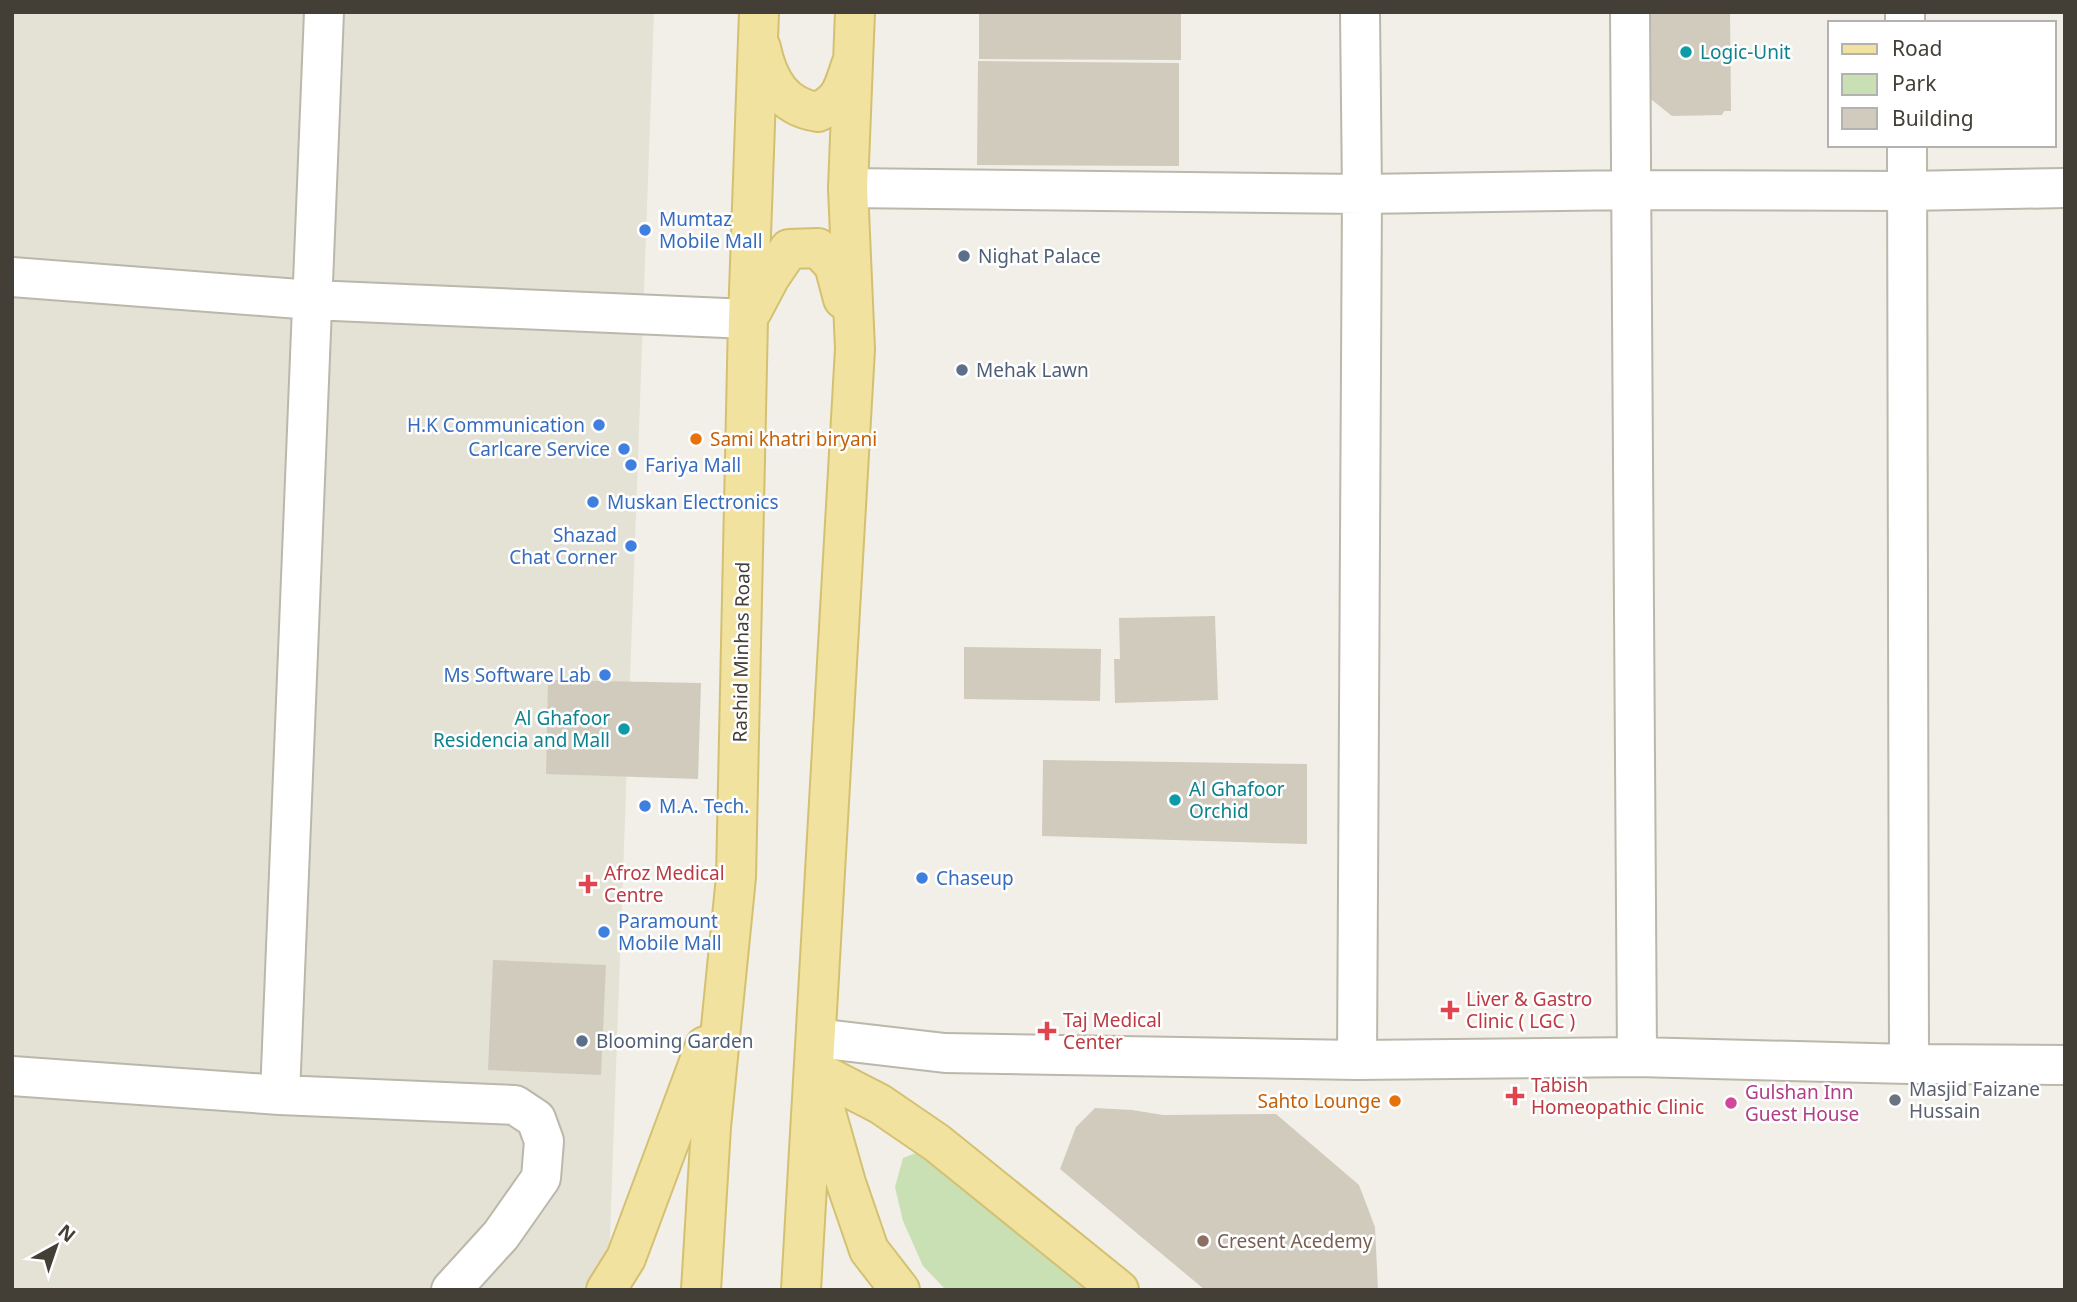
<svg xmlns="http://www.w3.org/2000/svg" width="2077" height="1302" font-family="'Noto Sans',sans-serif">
<rect width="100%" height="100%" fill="#f1efe7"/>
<path fill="#e4e1d5" d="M12 12H654L608 1290H12Z"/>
<path fill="#c8e0b4" d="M924 1150 1093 1290H946L923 1266 903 1221 895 1187 903 1158Z"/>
<path fill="#d1cbbe" d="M979 12H1181V60L979 59Z
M1643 12H1730L1731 111H1724L1722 115 1672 116 1642 92Z
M978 61 1179 63V166L977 165Z
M1215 616 1218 700 1115 703 1114 659H1120L1119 618Z
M964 647 1101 649 1100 701 964 699Z
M548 680 701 683 698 779 546 774Z
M1043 760 1307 764V844L1042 836Z
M493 960 606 965 601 1075 488 1070Z
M1095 1108 1132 1110 1163 1115 1276 1114 1359 1185 1375 1227 1378 1290H1205L1060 1169 1076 1127Z"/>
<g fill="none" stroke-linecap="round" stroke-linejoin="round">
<defs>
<path id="minor" d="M1630 12 1637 1057
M1905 12V23
M1907 145 1909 1064
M848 188 1362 194 1632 190 1907 191 2065 188
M12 277 312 300 748 319
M816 1038 945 1053 1357 1060 1637 1057 1909 1064 2065 1065
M1357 1060 1362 194 1360 12
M12 1076 280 1095 515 1105 536 1119 544 1141 541 1178 501 1235 451 1290
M280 1095 324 12"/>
<path id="major" d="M761 48C768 81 783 107 818 112 842 100 843 88 851 65
M752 311 770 277 789 249 818 248 834 265 843 299
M814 1070 880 1104 937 1143 1119 1290
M823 1102 846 1183 869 1250 900 1290
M606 1290 626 1258 705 1046
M701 1290 711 1127 736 877 748 319 759 12
M801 1290 855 349 848 188 855 12"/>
</defs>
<use href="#minor" stroke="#bbb7aa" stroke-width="42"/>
<use href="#major" stroke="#d4c071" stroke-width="42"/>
<use href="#minor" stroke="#fff" stroke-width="38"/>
<use href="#major" stroke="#f2e29f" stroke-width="38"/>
</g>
<g fill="#0f9aa8" stroke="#fff" stroke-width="2.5">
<circle cx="1686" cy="52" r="7"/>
<circle cx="624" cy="729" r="7"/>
<circle cx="1175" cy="800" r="7"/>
</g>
<g fill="#3f7fe0" stroke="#fff" stroke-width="2.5">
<circle cx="645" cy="230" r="7"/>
<circle cx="599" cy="425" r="7"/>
<circle cx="624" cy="449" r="7"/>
<circle cx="631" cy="465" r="7"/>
<circle cx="593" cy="502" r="7"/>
<circle cx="631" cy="546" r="7"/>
<circle cx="605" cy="675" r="7"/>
<circle cx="645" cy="806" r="7"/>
<circle cx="922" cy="878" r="7"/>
<circle cx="604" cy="932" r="7"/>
</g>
<g fill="#5c6f8a" stroke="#fff" stroke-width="2.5">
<circle cx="964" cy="256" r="7"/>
<circle cx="962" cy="370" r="7"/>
<circle cx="582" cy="1041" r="7"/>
</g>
<g fill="#e8710a" stroke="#fff" stroke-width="2.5">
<circle cx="696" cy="439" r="7"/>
<circle cx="1395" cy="1101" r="7"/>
</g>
<g fill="#e0444e" stroke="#fff" stroke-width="2.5">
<path d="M584.5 873.5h7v7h7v7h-7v7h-7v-7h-7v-7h7z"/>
<path d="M1446.5 999.5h7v7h7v7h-7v7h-7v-7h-7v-7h7z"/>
<path d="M1043.5 1020.5h7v7h7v7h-7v7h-7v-7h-7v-7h7z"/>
<path d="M1511.5 1085.5h7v7h7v7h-7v7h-7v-7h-7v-7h7z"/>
</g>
<circle fill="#6b7280" stroke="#fff" stroke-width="2.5" cx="1895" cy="1100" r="7"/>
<circle fill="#d1479c" stroke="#fff" stroke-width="2.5" cx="1731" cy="1103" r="7"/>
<circle fill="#8d6e63" stroke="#fff" stroke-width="2.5" cx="1203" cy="1241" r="7"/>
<g text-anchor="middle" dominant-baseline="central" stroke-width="5" stroke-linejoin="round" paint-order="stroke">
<g font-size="19" fill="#0d838f" stroke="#fff" text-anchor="start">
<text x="1700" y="52">Logic-Unit</text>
<text x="610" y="718" text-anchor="end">Al Ghafoor<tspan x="610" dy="22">Residencia and Mall</tspan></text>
<text x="1189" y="789">Al Ghafoor<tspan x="1189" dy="22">Orchid</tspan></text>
</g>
<g font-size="19" fill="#366cbe" stroke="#fff" text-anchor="start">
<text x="659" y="219">Mumtaz<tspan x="659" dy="22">Mobile Mall</tspan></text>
<text x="585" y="425" text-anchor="end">H.K Communication</text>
<text x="610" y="449" text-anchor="end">Carlcare Service</text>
<text x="645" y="465">Fariya Mall</text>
<text x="607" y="502">Muskan Electronics</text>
<text x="617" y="535" text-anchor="end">Shazad<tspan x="617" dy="22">Chat Corner</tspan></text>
<text x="591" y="675" text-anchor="end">Ms Software Lab</text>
<text x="659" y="806">M.A. Tech.</text>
<text x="936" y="878">Chaseup</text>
<text x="618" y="921">Paramount<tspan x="618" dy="22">Mobile Mall</tspan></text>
</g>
<g font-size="19" fill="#4e5e75" stroke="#fff" text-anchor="start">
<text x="978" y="256">Nighat Palace</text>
<text x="976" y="370">Mehak Lawn</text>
<text x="596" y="1041">Blooming Garden</text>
</g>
<g font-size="19" fill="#c56008" stroke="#fff" text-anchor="start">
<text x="710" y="439">Sami khatri biryani</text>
<text x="1381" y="1101" text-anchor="end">Sahto Lounge</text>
</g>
<g font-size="19" fill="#433f37" stroke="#fff">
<text transform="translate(741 652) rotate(-89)">Rashid Minhas Road</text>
</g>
<g font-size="19" fill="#be3a42" stroke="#fff" text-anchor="start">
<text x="604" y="873">Afroz Medical<tspan x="604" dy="22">Centre</tspan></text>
<text x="1466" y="999">Liver &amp; Gastro<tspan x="1466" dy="22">Clinic ( LGC )</tspan></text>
<text x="1063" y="1020">Taj Medical<tspan x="1063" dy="22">Center</tspan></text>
<text x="1531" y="1085">Tabish<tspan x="1531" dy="22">Homeopathic Clinic</tspan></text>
</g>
<g font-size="19" fill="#5b616d" stroke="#fff" text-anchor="start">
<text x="1909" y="1089">Masjid Faizane<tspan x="1909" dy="22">Hussain</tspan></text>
</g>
<g font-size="19" fill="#b23c85" stroke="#fff" text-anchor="start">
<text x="1745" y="1092">Gulshan Inn<tspan x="1745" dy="22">Guest House</tspan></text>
</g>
<g font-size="19" fill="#785e54" stroke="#fff" text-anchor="start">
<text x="1217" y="1241">Cresent Acedemy</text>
</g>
</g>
<rect width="2077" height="1302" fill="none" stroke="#433f37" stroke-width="28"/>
<rect x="1828" y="21" width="228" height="126" fill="#ffffff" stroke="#b4b2af" stroke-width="2"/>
<rect x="1842" y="44" width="35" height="10" fill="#f2e29f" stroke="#b4b2af" stroke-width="2"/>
<text x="1892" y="56" font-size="21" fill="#433f37">Road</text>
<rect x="1842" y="74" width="35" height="21" fill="#c8e0b4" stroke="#b4b2af" stroke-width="2"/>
<text x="1892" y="91" font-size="21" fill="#433f37">Park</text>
<rect x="1842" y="108" width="35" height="21" fill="#d1cbbe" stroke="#b4b2af" stroke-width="2"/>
<text x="1892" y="126" font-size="21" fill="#433f37">Building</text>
<g transform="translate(56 1246) rotate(40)" stroke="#ffffff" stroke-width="5" paint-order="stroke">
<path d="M0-5L12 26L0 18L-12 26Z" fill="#433f37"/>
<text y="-10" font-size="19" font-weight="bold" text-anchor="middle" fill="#433f37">N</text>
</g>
</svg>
